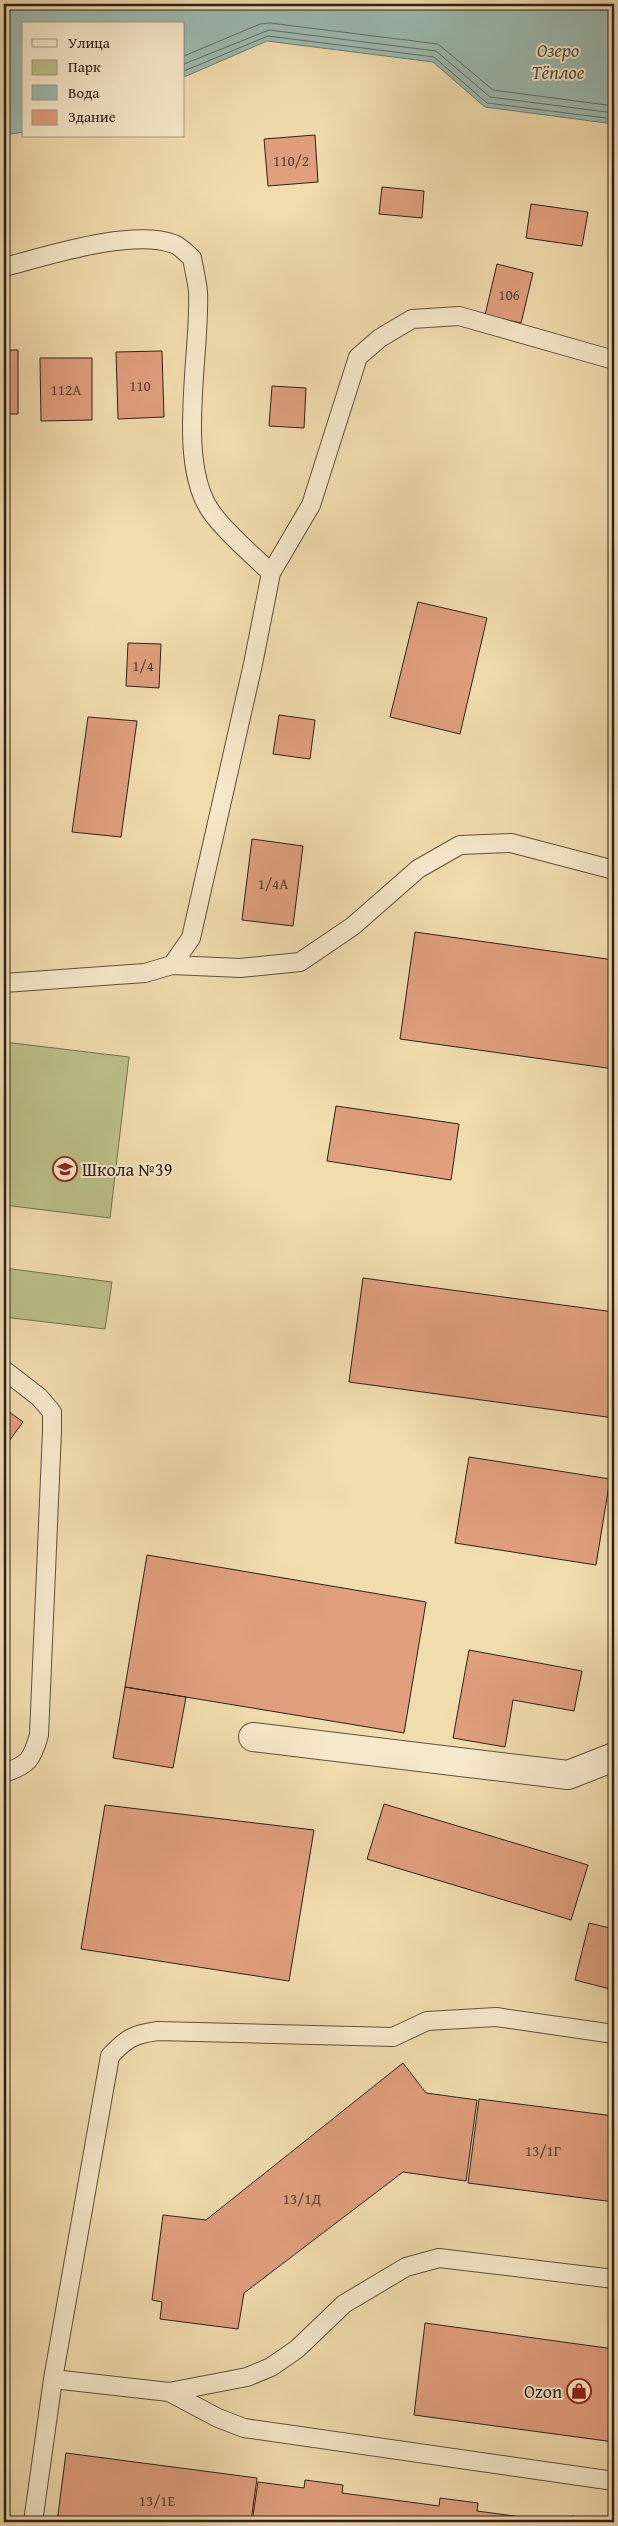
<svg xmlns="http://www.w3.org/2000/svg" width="618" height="2526" font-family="'Gentium Book Plus',serif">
<rect width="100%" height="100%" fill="#f1dcae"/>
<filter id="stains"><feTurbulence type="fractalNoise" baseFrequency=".004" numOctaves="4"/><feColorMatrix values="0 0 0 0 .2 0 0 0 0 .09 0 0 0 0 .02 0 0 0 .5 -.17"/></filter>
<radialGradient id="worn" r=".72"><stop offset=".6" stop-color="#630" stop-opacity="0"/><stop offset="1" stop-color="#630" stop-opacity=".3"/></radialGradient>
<path fill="#bbc089" stroke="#747052" d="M4 1042 129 1057 110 1218 4 1205Z
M4 1268 112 1282 105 1329 4 1317Z"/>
<path fill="#9bbab0" stroke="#6f7c74" d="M4 4H614V124L485 107 433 62 267 41 184 77V24H24V132L4 135Z"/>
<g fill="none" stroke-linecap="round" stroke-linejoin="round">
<path stroke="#646d65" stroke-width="1" d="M184 56 260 24 270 23 438 44 493 90 614 106
M184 64 269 30 436 51 490 97 614 113
M184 71 268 36 434 57 487 103 614 119"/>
</g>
<path fill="#e09f7d" stroke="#2c201a" d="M315 135 318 182 268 186 264 139Z
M382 187 424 191 422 218 379 214Z
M531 204 588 212 582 246 526 238Z
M497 264 533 273 521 323 485 315Z
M4 350H18V414H4Z
M162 351 164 417 118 419 116 352Z
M40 358H92V420L41 421Z
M272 386 306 388 304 428 269 426Z
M418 602 487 618 460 734 390 717Z
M128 643 161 644 159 688 126 686Z
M279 715 315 720 310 759 273 754Z
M88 717 137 721 121 837 72 832Z
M252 839 303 846 293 926 242 920Z
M415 932 614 960V1069L400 1039Z
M336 1106 459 1124 451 1180 327 1161Z
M363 1278 614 1312V1418L349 1382Z
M4 1408 23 1422 4 1448Z
M469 1457 610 1479 596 1565 455 1543Z
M147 1555 426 1602 404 1733 125 1687Z
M469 1650 582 1671 574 1711 513 1700 505 1747 453 1738Z
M125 1687 186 1697 173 1768 113 1758Z
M384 1804 588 1865 571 1920 367 1859Z
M105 1805 314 1830 289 1981 81 1949Z
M589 1923 614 1929V1990L575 1980Z
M403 2063 426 2093 477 2100 466 2181 403 2172 244 2293 238 2329 160 2319 162 2302 152 2300 163 2215 206 2220Z
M479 2099 614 2116V2202L468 2183Z
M425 2323 614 2349V2442L414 2415Z
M66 2453 257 2478 251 2522H57Z
M305 2480 343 2485 342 2493 439 2506 440 2498 478 2503 477 2511 559 2522H252L258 2482 304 2488Z
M572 2516 611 2521 610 2522H572Z"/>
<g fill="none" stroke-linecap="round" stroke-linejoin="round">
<defs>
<path id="service" d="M4 267C47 256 132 228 174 244 180 246 187 254 192 258 194 269 197 281 198 292 201 353 175 463 212 513 228 535 252 554 271 573
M172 965 240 968 300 962 353 926 418 869 460 845 511 843 614 870
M4 983 145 973 172 965 191 938 253 664 271 573 311 505 358 357 380 338 412 319 459 316 614 360
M4 1370 39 1397 52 1412V1431L39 1735C32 1760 28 1765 4 1773
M53 2379 169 2392 218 2418 244 2428 614 2481
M169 2392 247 2377 271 2367 297 2349 344 2304 406 2267 439 2258 614 2279
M33 2522 53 2379 110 2056C127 2038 134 2034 158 2031L393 2037 427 2021 496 2017 614 2034"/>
<path id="minor" d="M253 1737 568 1775 614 1757"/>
</defs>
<use href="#service" stroke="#5d4f3f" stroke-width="20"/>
<use href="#minor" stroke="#5d4f3f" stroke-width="30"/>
<use href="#service" stroke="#f6e8ca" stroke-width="18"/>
<use href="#minor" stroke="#f6e8ca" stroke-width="28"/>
</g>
<defs>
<symbol id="school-ring" viewBox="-11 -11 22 22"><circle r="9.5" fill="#f6e8ca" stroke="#8f2418" stroke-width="1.5"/><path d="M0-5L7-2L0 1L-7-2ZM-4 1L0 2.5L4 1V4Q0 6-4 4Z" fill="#8f2418"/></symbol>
<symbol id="shop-ring" viewBox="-11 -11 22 22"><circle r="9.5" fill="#f6e8ca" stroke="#8f2418" stroke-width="1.5"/><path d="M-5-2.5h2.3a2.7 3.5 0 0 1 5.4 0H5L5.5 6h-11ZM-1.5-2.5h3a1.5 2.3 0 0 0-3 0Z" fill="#8f2418"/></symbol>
</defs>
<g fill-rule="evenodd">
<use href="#school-ring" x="51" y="1155" width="28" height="28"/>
<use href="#shop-ring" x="565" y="2377" width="28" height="28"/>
</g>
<g text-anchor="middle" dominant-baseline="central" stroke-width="4" stroke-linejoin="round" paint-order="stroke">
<g font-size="15" fill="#594033">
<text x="291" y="160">110/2</text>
<text x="509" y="294">106</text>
<text x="140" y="385">110</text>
<text x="66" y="389">112А</text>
<text x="143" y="665">1/4</text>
<text x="273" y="883">1/4А</text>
<text x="543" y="2150">13/1Г</text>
<text x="302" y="2198">13/1Д</text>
<text x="157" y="2500">13/1Е</text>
</g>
<g font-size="18" fill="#2c201a" stroke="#f6e8ca" text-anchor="start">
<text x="82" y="1169">Школа №39</text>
<text x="562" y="2391" text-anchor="end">Ozon</text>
</g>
<g font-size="19" font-style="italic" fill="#4d4e47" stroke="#f6e8ca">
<text x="558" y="50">Озеро<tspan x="558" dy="22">Тёплое</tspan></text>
</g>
</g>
<rect width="618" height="2526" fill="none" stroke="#f1dcae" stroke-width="20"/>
<rect x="5" y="5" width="608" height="2516" fill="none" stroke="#2c201a" stroke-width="2.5"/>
<rect x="10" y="10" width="598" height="2506" fill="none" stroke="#2c201a"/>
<rect x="22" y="22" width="162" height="115" fill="#f6e8ca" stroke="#a59884"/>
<rect x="32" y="39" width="25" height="8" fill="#f6e8ca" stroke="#a59884"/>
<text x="68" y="48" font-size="15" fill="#2c201a">Улица</text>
<rect x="32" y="60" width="25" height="15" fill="#bbc089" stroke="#a59884"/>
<text x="68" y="72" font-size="15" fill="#2c201a">Парк</text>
<rect x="32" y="85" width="25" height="15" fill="#9bbab0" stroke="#a59884"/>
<text x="68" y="98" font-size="15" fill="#2c201a">Вода</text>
<rect x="32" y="110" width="25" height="15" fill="#e09f7d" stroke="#a59884"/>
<text x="68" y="122" font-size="15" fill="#2c201a">Здание</text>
<rect width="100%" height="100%" filter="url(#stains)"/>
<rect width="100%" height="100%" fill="url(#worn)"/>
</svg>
